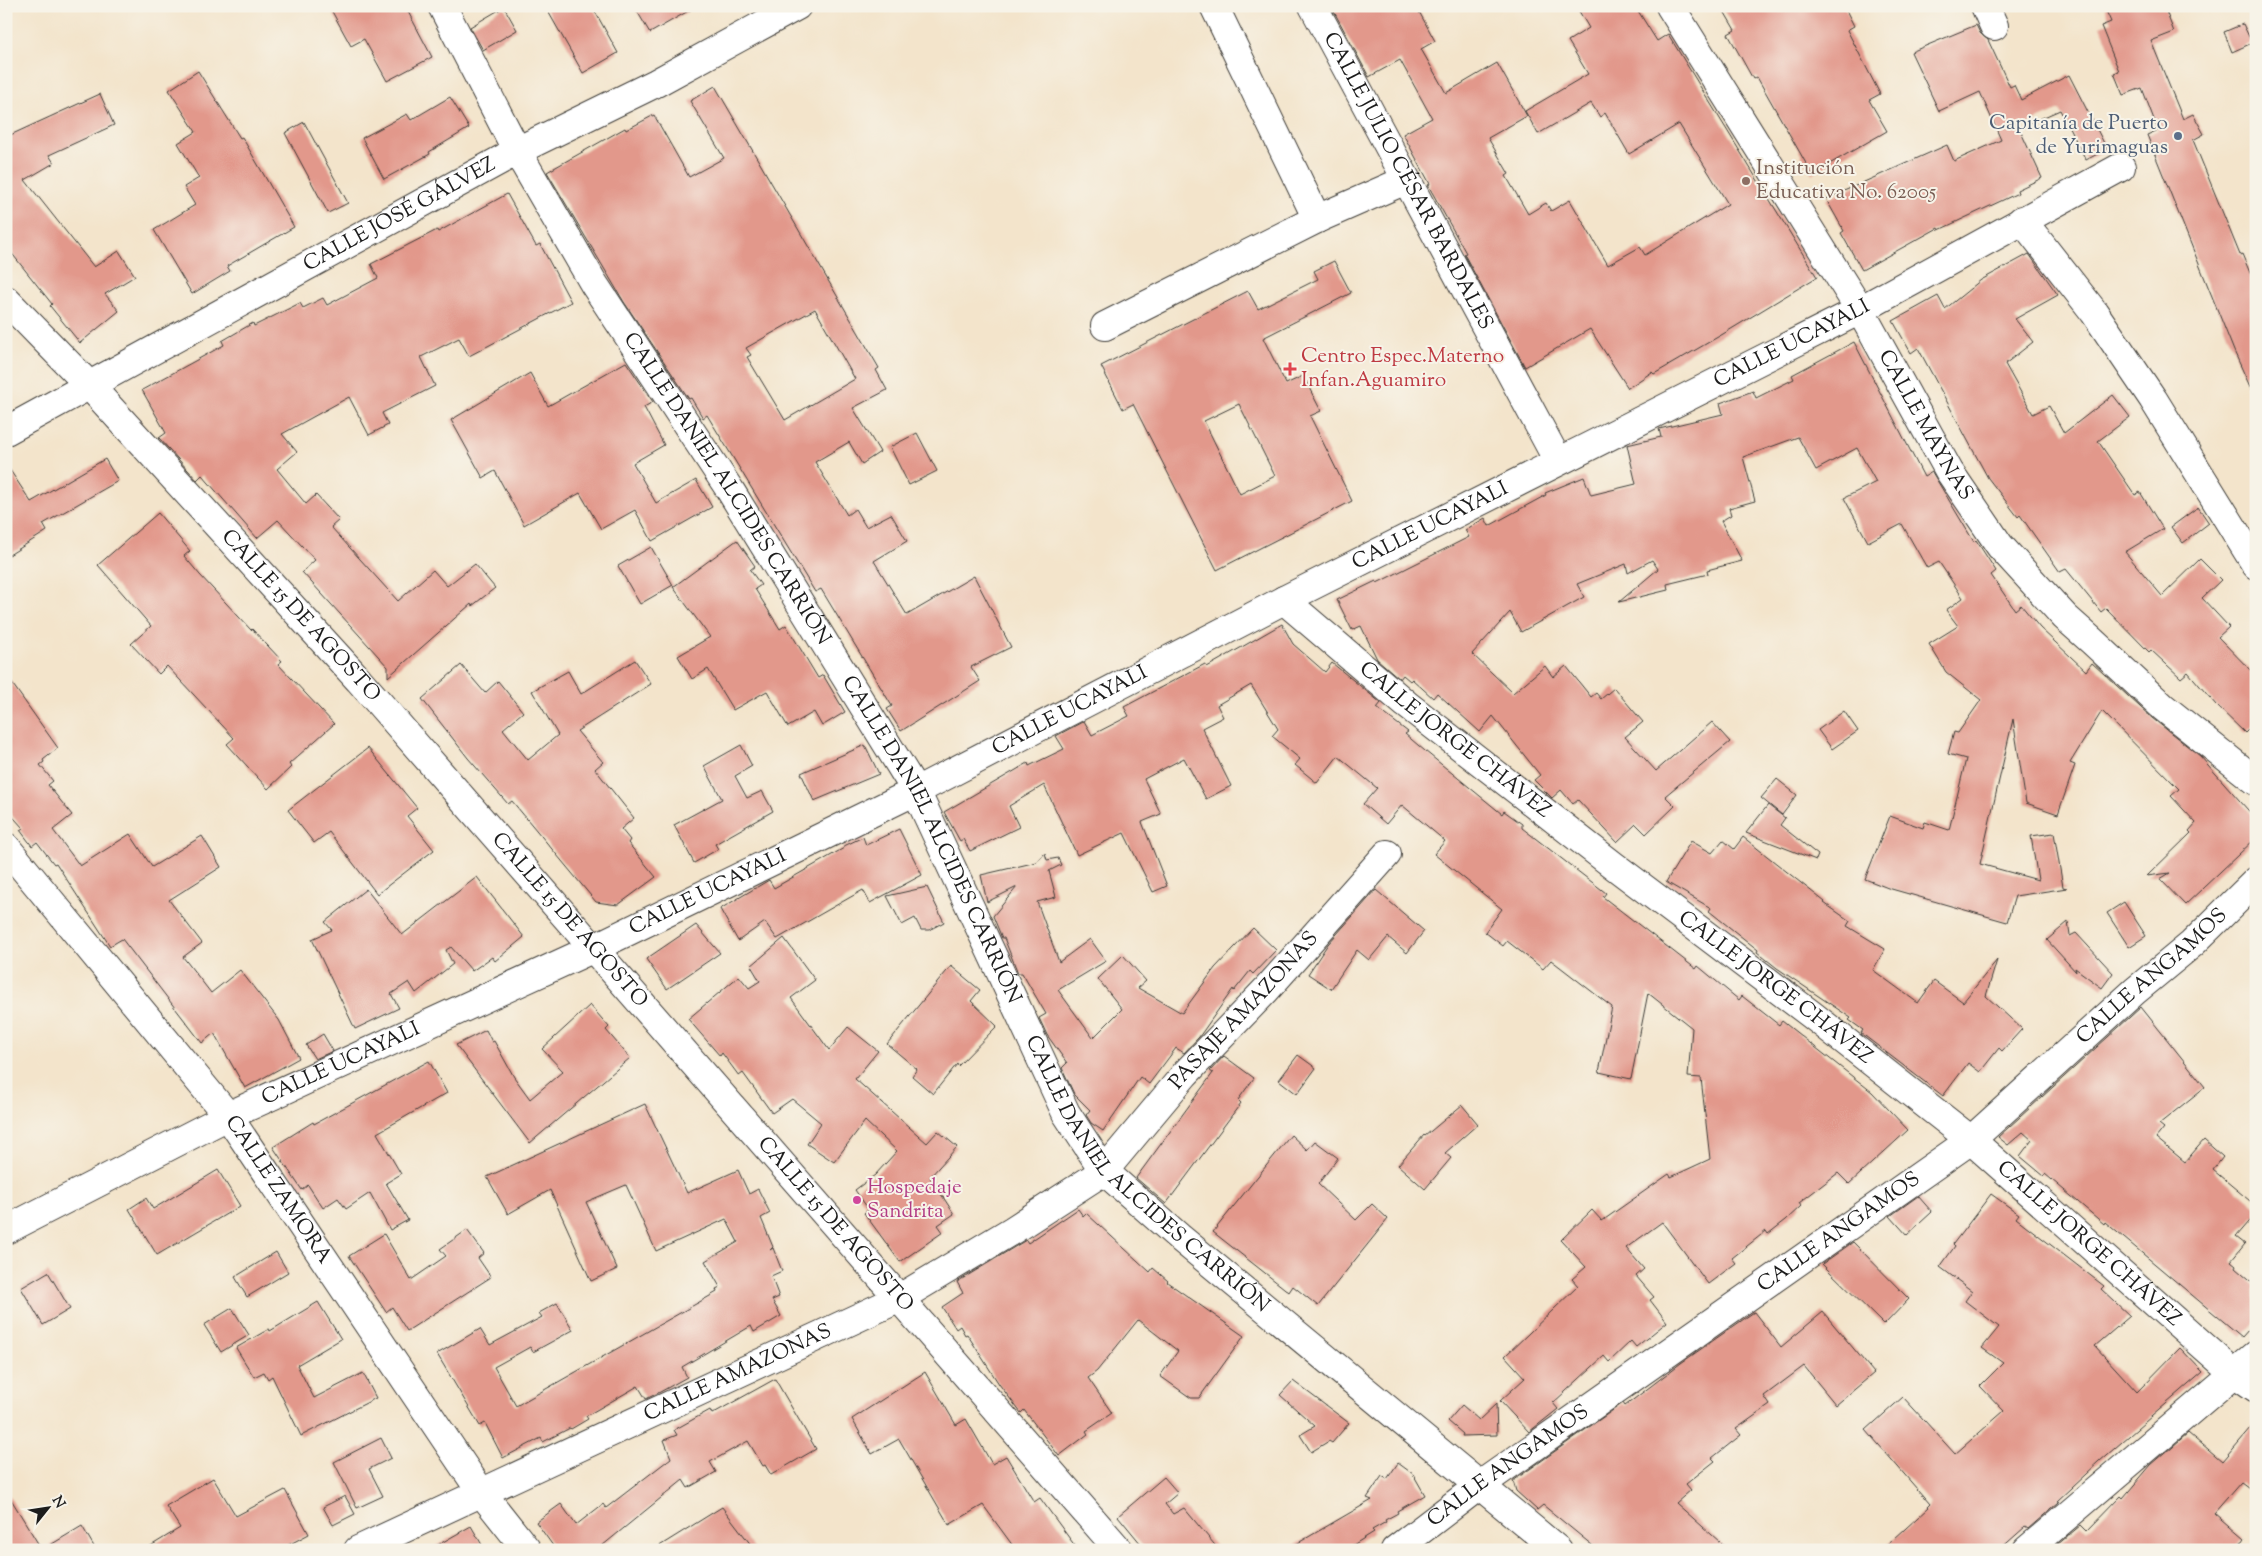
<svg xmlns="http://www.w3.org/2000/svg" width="2262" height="1556" font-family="'Sorts Mill Goudy',serif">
<rect width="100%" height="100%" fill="#f7f3e8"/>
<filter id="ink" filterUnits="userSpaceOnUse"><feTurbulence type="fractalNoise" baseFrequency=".02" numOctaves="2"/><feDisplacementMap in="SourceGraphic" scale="10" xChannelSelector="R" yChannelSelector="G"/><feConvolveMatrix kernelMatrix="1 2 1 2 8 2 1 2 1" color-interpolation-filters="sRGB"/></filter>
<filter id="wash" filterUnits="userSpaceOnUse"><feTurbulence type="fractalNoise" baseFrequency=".0096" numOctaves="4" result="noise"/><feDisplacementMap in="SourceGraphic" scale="20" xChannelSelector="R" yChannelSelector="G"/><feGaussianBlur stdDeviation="1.12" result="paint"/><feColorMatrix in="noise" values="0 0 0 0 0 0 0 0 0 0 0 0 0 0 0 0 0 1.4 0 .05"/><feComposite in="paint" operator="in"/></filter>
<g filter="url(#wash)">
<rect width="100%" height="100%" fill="#f3e4cb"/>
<g id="blocks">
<path fill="#e2988b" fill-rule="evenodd" d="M329 6H405L432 57 387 81 364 39 351 46Z
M545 6H592L618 53 583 73Z
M634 6H697L650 33Z
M1331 6H1416L1435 41 1421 49 1446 93 1497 63 1527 116 1488 138 1509 174 1506 176 1528 214 1546 203 1551 211 1570 200 1608 265 1640 247 1645 255 1728 204 1679 124 1629 154 1605 113 1600 117 1591 103 1538 134 1525 111 1588 74 1568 41 1589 28 1576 6H1635L1657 41 1668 34 1817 277 1723 334 1654 374 1652 372 1628 388 1590 329 1525 367 1464 254 1466 253 1428 185 1430 184 1403 134 1432 118 1400 60 1369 77Z
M1721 6H1844L1854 26 1847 30 1880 94 1869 100 1887 131 1812 174 1757 77 1753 79 1728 34 1735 30Z
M2104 6H2164L2174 32 2151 41 2183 119 2193 114 2204 134 2193 140 2240 255 2242 254 2256 287V400L2234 351 2147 135 2158 130 2142 88 2123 95 2114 73 2119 71 2101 26 2111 22Z
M504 7 517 30 483 50 470 27Z
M2243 24 2252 43 2232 52 2224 32Z
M1976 25 1980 33 1988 40 2010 87 2014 85 2021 100 2069 75 2107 149 2086 160 2060 110 2019 128 2042 178 2017 190 2018 193 1939 230 1938 228 1862 270 1841 233 1844 231 1826 199 1947 145 1954 161 2001 140 1980 92 1939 111 1911 52Z
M198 71 240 138 242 137 294 227 227 266 230 271 192 294 154 230 195 205 184 187 199 178 178 143 196 132 169 90Z
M715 86 879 368 876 370 887 390 853 408 880 452 862 464 849 442 815 462 847 515 855 509 866 527 891 514 907 541 874 561 907 615 974 576 1011 647 971 667 980 681 901 731 887 709 892 706 821 589 815 592 707 415 703 418 691 398 689 399 624 302 547 172 625 128 626 130 654 115 689 177 724 158 690 101ZM815 309 855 379 785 420 747 357 751 355 746 348Z
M100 94 114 125 49 155 54 163 25 180 94 267 119 251 135 276 105 294 119 311 80 343 50 306 52 304 6 246V137Z
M450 97 469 128 429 152 430 154 384 179 362 138 407 114 411 120Z
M304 122 348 203 328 213 285 133Z
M507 194 536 246 540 244 571 302 469 356 459 338 421 357 435 386 382 413 388 425 369 435 349 397 282 434 297 452 277 469 306 504 316 495 339 520 331 527 398 601 433 570 447 586 475 564 495 588 472 606 471 604 388 677V667L302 572 315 560 278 520 257 538 202 475 197 480 159 438 166 433 142 390 224 345 222 341 253 323 254 326 300 303 303 308 323 298 327 305 378 278 371 264 437 230 438 232Z
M2029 254 2058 295 2015 319 2033 342 2005 364 2033 414 2049 406 2064 433 2113 395 2130 417 2098 441 2135 495 2140 492 2163 529 2125 552 2162 596 2200 559 2221 580 2202 598 2229 627 2218 637 2256 676V722L2245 733 2216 705 2188 672 2181 678 2151 650 2149 652 2106 608 2101 612 2066 569 2060 572 2020 515 2018 517 1988 478 1918 348 1911 353 1893 321 1938 296 1945 309 1981 280Z
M1334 261 1351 293 1263 338 1286 384 1303 376 1321 411 1310 416 1352 501 1217 570 1133 404 1123 409 1101 366 1248 291 1258 309 1318 279 1314 271ZM1239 404 1275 476 1240 494 1204 421Z
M1854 342 1924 477 1932 472 1974 542 1976 540 1996 571 1991 575 2015 610 2021 605 2040 628 2086 671 2092 663 2152 718 2200 756 2256 819V838L2185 905 2160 879 2170 873 2147 876 2191 833 2189 831 2196 823 2171 796 2179 789 2102 711 2070 763 2075 765 2058 814 2026 803 2013 719 1980 864 2038 880 2031 836 2054 833 2063 887 2067 888 2015 896 2007 922 1888 888 1865 879 1890 816 1923 828 1925 822 1949 830 1966 759 1948 754 1954 732 1958 733 1981 700 1946 672 1929 644 1958 626 1946 610 1963 598 1939 562 1927 568 1902 524 1868 542 1844 498 1876 482 1857 448 1816 470 1798 437 1743 457 1755 501 1729 508 1731 515 1721 521 1742 561 1707 570 1708 574 1667 584 1668 590 1619 602 1658 569 1652 560 1628 573 1626 564 1577 584 1584 597 1521 632 1510 612 1472 654 1513 693 1545 666 1553 677 1566 666 1591 697 1596 693 1601 699 1614 688 1643 722 1625 737 1656 771 1712 722 1730 742 1665 796 1675 806 1646 834 1636 824 1617 842 1578 800 1573 804 1561 790 1552 798 1534 780 1540 775 1493 716 1480 732 1437 693 1433 698 1412 679 1410 681 1403 675 1400 679 1377 659 1361 626 1352 630 1337 600 1376 581 1377 583 1469 537 1465 530 1485 518 1489 526 1546 495 1545 493 1584 477 1591 495 1636 484 1627 445 1661 437 1659 429 1723 414 1720 403 1753 391 1756 398 1794 379 1792 375Z
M626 362 653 402 644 407 664 445 633 463 656 503 696 480 712 507 652 541 635 510 601 529 580 493 524 525 495 471 483 478 451 420 530 373 548 406Z
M917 433 937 471 909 485 890 447Z
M105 459 118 481 43 524 47 531 6 557V464L31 502Z
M2198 507 2209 523 2183 543 2171 527Z
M158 513 190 551 184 556 200 575 251 630 252 629 282 661 278 664 334 724 289 764 291 767 268 789 227 744 234 738 167 666 159 674 131 644 151 626 98 565Z
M737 540 755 566 750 570 761 585 755 589 780 629 786 625 818 678 823 675 845 712 822 726 814 712 788 727 767 691 733 710 708 669 692 679 678 656 710 637 673 587Z
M651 547 673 585 640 604 618 566Z
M1282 624 1293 644 1325 672 1332 663 1381 703 1377 708 1408 732 1405 734 1425 751 1502 814 1504 811 1522 824V828L1606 893 1603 897 1696 969 1698 966 1739 1000 1742 996 1779 1025 1782 1021 1872 1092 1908 1130 1849 1184 1838 1173 1799 1203 1801 1206 1786 1220 1768 1234 1766 1231 1732 1258 1736 1263 1708 1284 1662 1222 1626 1248 1644 1269 1636 1276 1654 1297 1650 1300 1667 1322 1636 1347 1631 1341 1609 1362 1604 1356 1553 1403 1558 1409 1529 1432 1500 1401 1525 1378 1505 1356 1578 1286 1572 1279 1586 1267 1561 1240 1592 1210 1602 1221 1669 1174 1671 1177 1710 1159 1701 1078 1688 1077 1692 1028 1648 993 1631 1079 1599 1072 1612 1007 1551 960 1543 969 1507 941 1503 946 1485 932 1502 909 1434 854 1445 841 1402 805 1386 824 1363 804 1377 788 1338 756 1317 783 1295 765 1300 759 1272 736 1278 729 1251 685 1217 705 1223 717 1202 728 1231 786 1206 799 1184 758 1144 779 1161 814 1142 822 1167 886 1153 892 1124 833 1077 855 1044 785 1009 806 1019 827 970 851 963 839 960 841 944 812 1028 763 1029 766 1064 749 1056 736 1084 721 1092 735 1129 716 1124 707 1205 664 1207 667Z
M635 660 651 684 577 731 603 762 595 769 634 818 621 829 630 840 628 843 656 877 618 905 596 902 512 801 508 804 468 758 422 699 461 665 485 693 498 681 523 712 503 729 528 760 558 735 532 691 568 671 581 694Z
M6 675 58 748 43 760 44 762 40 765 53 781 48 785 72 815 53 830 80 866 130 834 152 867 202 836 221 867 169 900 202 943 183 957 211 993 240 970 279 1020 299 1058 245 1088 214 1033 202 1043 122 939 110 946 56 863 54 864 37 842 32 846 20 830 23 828 6 809Z
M1844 711 1858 731 1832 749 1818 730Z
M741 745 752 766 735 776 747 798 762 791 773 811 715 844 718 849 694 863 674 825 722 799 704 766Z
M865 745 879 774 814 801 801 773Z
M368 748 417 808 407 816 434 850 377 894 329 832 314 843 288 810Z
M1777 779 1797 795 1782 815 1761 798Z
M1768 805 1785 818 1780 825 1818 855 1816 860 1746 833Z
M899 829 922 875 870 903 863 890 777 939 765 922 738 941 720 909 769 880 774 888 844 848V846L863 837 866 845Z
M1743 837 1825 902 1824 903 1850 921 1847 926 1885 949 1873 970 1918 1003 1934 981 1963 1002 1997 960 1986 996 2022 1029 2002 1051 1999 1048 1980 1072 1968 1063 1943 1096 1861 1033 1863 1030 1849 1020 1851 1018 1777 968 1757 952 1758 950 1709 911 1711 908 1666 882 1691 841 1712 853 1723 840 1734 849Z
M1045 853 1047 860 1058 858 1061 865 1049 871 1056 897 1037 902 1059 962 1090 939 1106 961 1058 990 1093 1038 1122 1009 1098 979 1123 955 1146 981 1138 988 1182 1013 1215 968 1253 928 1276 950 1253 974 1250 971 1234 991 1233 989 1199 1037 1184 1053 1176 1048 1149 1084 1140 1077 1103 1131 1091 1123 1086 1115 1090 1110 1074 1094 1062 1068 1067 1063 1047 1035 1039 1018 1046 1014 1022 973H1018L1004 938H1002L993 916 1017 887 987 902 981 875 1037 862Z
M477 877 524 937 495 961 492 957 472 971 451 947 446 950 453 964 416 993 409 982 391 994 399 1008 355 1029 312 939 332 930 325 922 366 889 402 935Z
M927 887 944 922 929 930H921L915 918 902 925 887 896Z
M1376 890 1424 931 1407 953 1388 937 1369 960 1357 950 1331 989 1308 974 1328 944Z
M2124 902 2146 936 2129 947 2107 913Z
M2068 922 2070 936 2076 933 2113 973 2102 988 2075 968 2076 972 2047 940Z
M696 925 720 953 667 989 646 959Z
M784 938 815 980 791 998 829 1050 848 1027 878 1051 855 1079 927 1143 938 1131 957 1147 930 1177 954 1214 938 1225 943 1232 900 1262 864 1213 869 1210 855 1190 875 1175 897 1151 865 1121 834 1162 807 1144 821 1123 792 1099 772 1113 743 1073 739 1076 722 1053 720 1056 688 1019 739 976 749 988 760 981 751 966Z
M951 966 980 990 971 1001 997 1026 958 1066 957 1064 933 1094 912 1076 917 1069 887 1044Z
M590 1005 609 1027 606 1030 630 1058 530 1143 456 1045 486 1030 492 1042 494 1041 514 1077 530 1099 563 1071 542 1049Z
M2141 1007 2205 1087 2159 1124 2164 1128 2156 1138 2185 1162 2204 1140 2223 1157 2213 1170 2256 1206V1214L2236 1237 2245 1244 2231 1261 2236 1265 2235 1267 2256 1285V1321L2242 1337 2105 1222 2104 1224 2045 1174 2044 1176 2020 1156 2032 1140 2023 1132 2008 1145 1998 1137Z
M323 1034 333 1051 315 1059 306 1045Z
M1298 1055 1316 1068 1297 1094 1279 1080Z
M1224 1056 1254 1078 1238 1100 1241 1103 1166 1204 1136 1178 1213 1073 1210 1071Z
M429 1061 447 1093 377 1133 401 1174 386 1183 408 1220 390 1230 370 1193 346 1209 338 1198 323 1208 308 1185 302 1190 273 1147 313 1122 314 1124Z
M645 1104 687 1193 738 1170 749 1194 758 1189 770 1213 761 1218 773 1247 770 1250 773 1248 782 1271 771 1276 779 1297 772 1300 781 1316 754 1332 751 1326 682 1367 687 1377 660 1392 646 1399 638 1386 586 1416 588 1419 571 1429 570 1428 543 1442 541 1438 503 1458 485 1423 480 1426 437 1354 480 1329 490 1345 542 1317 539 1313 557 1303 573 1330 533 1352 530 1347 494 1367 516 1406 717 1292 716 1289 720 1287 705 1261 738 1242 726 1219 656 1251 626 1185 586 1202 617 1269 591 1281 550 1190 508 1214 487 1177Z
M1462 1105 1478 1124 1445 1153 1451 1158 1425 1189 1398 1165 1424 1135 1425 1136Z
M1291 1135 1307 1150 1315 1141 1338 1158 1318 1184 1356 1220 1372 1204 1388 1219 1318 1306 1293 1286 1289 1292 1213 1232Z
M218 1170 240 1206 157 1255 129 1209 146 1198 153 1209Z
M1991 1194 2019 1214 2016 1218 2104 1286 2101 1289 2130 1316 2095 1346 2137 1392 2180 1348 2203 1372 2100 1461 2057 1501 2059 1502 2028 1529 2025 1527 1999 1550H1882L1929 1507 1928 1506 1930 1504 1866 1430 1903 1397 1955 1454 2004 1411 1980 1386 2003 1363 1982 1348 1999 1327 1965 1301 1972 1291 1940 1267 1955 1246 1953 1244Z
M1918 1196 1932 1212 1907 1235 1890 1216Z
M1078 1209 1083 1216 1086 1213 1150 1272 1153 1268 1168 1281 1167 1282 1244 1336 1199 1398H1191L1160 1376 1178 1351 1138 1320 1097 1371 1088 1378 1112 1413 1086 1431 1088 1434 1059 1456 1024 1410 1021 1413 999 1384 967 1334 965 1335 960 1326 956 1329 942 1307 963 1293 957 1282 1026 1240 1028 1243Z
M467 1230 484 1253 478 1258 491 1277 407 1331 392 1307 386 1312 349 1256 384 1234 411 1280 446 1256 440 1249Z
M1853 1242 1909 1299 1884 1325 1822 1264Z
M276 1252 288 1272 247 1297 235 1277Z
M48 1272 70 1309 43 1325 21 1288Z
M318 1302 341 1339 297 1365 314 1398 363 1373 376 1398 301 1436 272 1376 268 1379 264 1372 254 1377 236 1348 269 1329 270 1331Z
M232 1308 249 1335 221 1352 204 1325Z
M1754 1312 1781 1347 1823 1312 1874 1373 1836 1405 1804 1366 1764 1396 1770 1405 1736 1429 1741 1435 1712 1458 1715 1461 1686 1484 1691 1490 1676 1503 1729 1550H1598L1543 1505 1537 1510 1516 1491 1513 1481 1623 1403 1625 1406 1681 1363Z
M925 1372 956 1425 966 1419 992 1464 1006 1456 1034 1502 1040 1498 1078 1550H1016L983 1505 949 1525 899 1439 872 1454 852 1419Z
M775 1379 816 1449 771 1475 765 1465 763 1466 748 1441 710 1462 716 1472 688 1488 683 1480 597 1550H556L536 1522 561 1504 576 1525 603 1504 606 1508 671 1458 664 1440 677 1435 674 1430 710 1410 712 1414Z
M1293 1381 1349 1423 1332 1443 1329 1441 1311 1452 1300 1435 1315 1426 1280 1395Z
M1496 1404 1497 1435 1462 1436 1463 1434 1448 1421 1462 1405 1479 1420Z
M2256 1422V1493L2241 1482 2214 1513 2243 1538 2234 1550H2051L2081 1525 2087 1531 2121 1496 2123 1498 2151 1465 2188 1433 2222 1462Z
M381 1438 391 1458 369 1469 383 1496 357 1508 334 1462Z
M1398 1463 1413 1474 1425 1495 1397 1511 1398 1513 1385 1520 1386 1522 1372 1530 1374 1532 1345 1550H1286L1372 1500 1367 1498 1382 1476 1387 1479Z
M1164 1477 1178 1493 1165 1504 1173 1514 1184 1508 1219 1550H1146L1118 1516Z
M213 1478 236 1516 285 1490 309 1534 279 1550H144L180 1528 166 1506Z
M6 1491 42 1550H6Z
M345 1496 355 1514 333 1525 323 1507Z
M722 1507 755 1550H653Z
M82 1526 96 1550H42Z
M471 1526 485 1550H429Z"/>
</g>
</g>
<g filter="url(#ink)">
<use href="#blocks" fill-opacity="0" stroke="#3c3a36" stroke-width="1"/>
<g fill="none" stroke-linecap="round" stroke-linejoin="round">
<defs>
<g id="minor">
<path id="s1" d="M442 6 517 151 594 284 730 490 916 791 1066 1113 1104 1171 1179 1237 1558 1550"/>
<path d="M1214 6 1317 219 1406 180"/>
<path id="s2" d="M1313 6 1558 461"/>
<path id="s3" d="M1670 6 1860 310 1949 471 2000 546 2065 617 2092 641 2163 707 2256 781"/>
<path d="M1985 6 1994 26"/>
<path d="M2022 220 2094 312 2153 399 2256 565"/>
<path id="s4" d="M6 300 88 384 359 680 1119 1550"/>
<path d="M1105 326 1317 219"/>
<path id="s5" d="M6 431 517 151 656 83 797 6"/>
<path id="s6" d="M1284 600 1406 704 1613 865 1812 1015 1971 1140 2234 1373 2256 1388"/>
<path id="s7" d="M6 847 228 1116 481 1492 527 1550"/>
<path id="s8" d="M6 1230 228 1116 592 949 916 791 1284 600 1860 310 2121 167"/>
<path id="s9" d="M358 1550 898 1299 1013 1230 1104 1171 1185 1074 1266 990 1387 854"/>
<path id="s10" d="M1395 1550 1480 1485 1971 1140 2135 991 2192 944 2256 881"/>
<path d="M2027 1550 2256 1355"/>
</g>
</defs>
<use href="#minor" stroke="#3c3a36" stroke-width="30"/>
<use href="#minor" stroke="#fff" stroke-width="28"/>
</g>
</g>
<circle fill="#5c6f8a" stroke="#f7f3e8" stroke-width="2" cx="2178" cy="136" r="5"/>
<circle fill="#8d6e63" stroke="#f7f3e8" stroke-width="2" cx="1746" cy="181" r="5"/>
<path fill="#e0444e" stroke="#f7f3e8" stroke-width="2" d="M1287.5 361.5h5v5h5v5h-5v5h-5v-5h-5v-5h5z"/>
<circle fill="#d1479c" stroke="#f7f3e8" stroke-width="2" cx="857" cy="1200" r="5"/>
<g text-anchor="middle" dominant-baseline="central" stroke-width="4" stroke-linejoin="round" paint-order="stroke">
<g font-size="21" fill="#4e5e75" stroke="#f7f3e8" text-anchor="end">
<text x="2168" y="124">Capitanía de Puerto<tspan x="2168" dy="24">de Yurimaguas</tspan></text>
</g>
<g font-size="21" fill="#785e54" stroke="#f7f3e8" text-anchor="start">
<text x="1756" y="169">Institución<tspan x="1756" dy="24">Educativa No. 62005</tspan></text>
</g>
<g font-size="21" fill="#1c1c1c" stroke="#f7f3e8">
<text stroke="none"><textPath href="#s2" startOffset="199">CALLE JULIO CÉSAR BARDALES</textPath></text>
<text stroke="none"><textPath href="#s5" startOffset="449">CALLE JOSÉ GÁLVEZ</textPath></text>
<text stroke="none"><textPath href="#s8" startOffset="1994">CALLE UCAYALI</textPath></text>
<text stroke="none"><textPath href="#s3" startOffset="491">CALLE MAYNAS</textPath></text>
<text stroke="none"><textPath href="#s1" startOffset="561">CALLE DANIEL ALCIDES CARRIÓN</textPath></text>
<text stroke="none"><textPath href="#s8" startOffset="1589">CALLE UCAYALI</textPath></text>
<text stroke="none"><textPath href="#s4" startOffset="432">CALLE 15 DE AGOSTO</textPath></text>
<text stroke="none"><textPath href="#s8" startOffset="1184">CALLE UCAYALI</textPath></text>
<text stroke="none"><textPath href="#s6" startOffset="221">CALLE JORGE CHÁVEZ</textPath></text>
<text stroke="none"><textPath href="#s1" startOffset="968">CALLE DANIEL ALCIDES CARRIÓN</textPath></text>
<text stroke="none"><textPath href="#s8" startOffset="779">CALLE UCAYALI</textPath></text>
<text stroke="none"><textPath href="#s4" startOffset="838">CALLE 15 DE AGOSTO</textPath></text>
<text stroke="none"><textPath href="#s10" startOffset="951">CALLE ANGAMOS</textPath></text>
<text stroke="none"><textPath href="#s6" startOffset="626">CALLE JORGE CHÁVEZ</textPath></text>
<text stroke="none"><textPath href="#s9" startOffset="1051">PASAJE AMAZONAS</textPath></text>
<text stroke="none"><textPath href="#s8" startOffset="374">CALLE UCAYALI</textPath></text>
<text stroke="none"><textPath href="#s1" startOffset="1372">CALLE DANIEL ALCIDES CARRIÓN</textPath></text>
<text stroke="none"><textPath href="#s7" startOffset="438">CALLE ZAMORA</textPath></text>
<text stroke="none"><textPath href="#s4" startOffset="1242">CALLE 15 DE AGOSTO</textPath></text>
<text stroke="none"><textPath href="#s10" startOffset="546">CALLE ANGAMOS</textPath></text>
<text stroke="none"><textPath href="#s6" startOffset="1031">CALLE JORGE CHÁVEZ</textPath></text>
<text stroke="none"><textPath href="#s9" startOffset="419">CALLE AMAZONAS</textPath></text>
<text stroke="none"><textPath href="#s10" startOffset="141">CALLE ANGAMOS</textPath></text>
</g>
<g font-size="21" fill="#be3a42" stroke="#f7f3e8" text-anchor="start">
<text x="1301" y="357">Centro Espec.Materno<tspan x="1301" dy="24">Infan.Aguamiro</tspan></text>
</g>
<g font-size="21" fill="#b23c85" stroke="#f7f3e8" text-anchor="start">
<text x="867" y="1188">Hospedaje<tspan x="867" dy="24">Sandrita</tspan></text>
</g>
</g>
<rect width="2262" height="1556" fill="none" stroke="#f7f3e8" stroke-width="25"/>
<g transform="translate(48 1508) rotate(60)" stroke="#f7f3e8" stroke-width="4" paint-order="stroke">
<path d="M0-4L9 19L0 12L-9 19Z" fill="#1c1c1c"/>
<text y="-8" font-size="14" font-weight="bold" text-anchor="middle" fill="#1c1c1c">N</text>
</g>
</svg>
